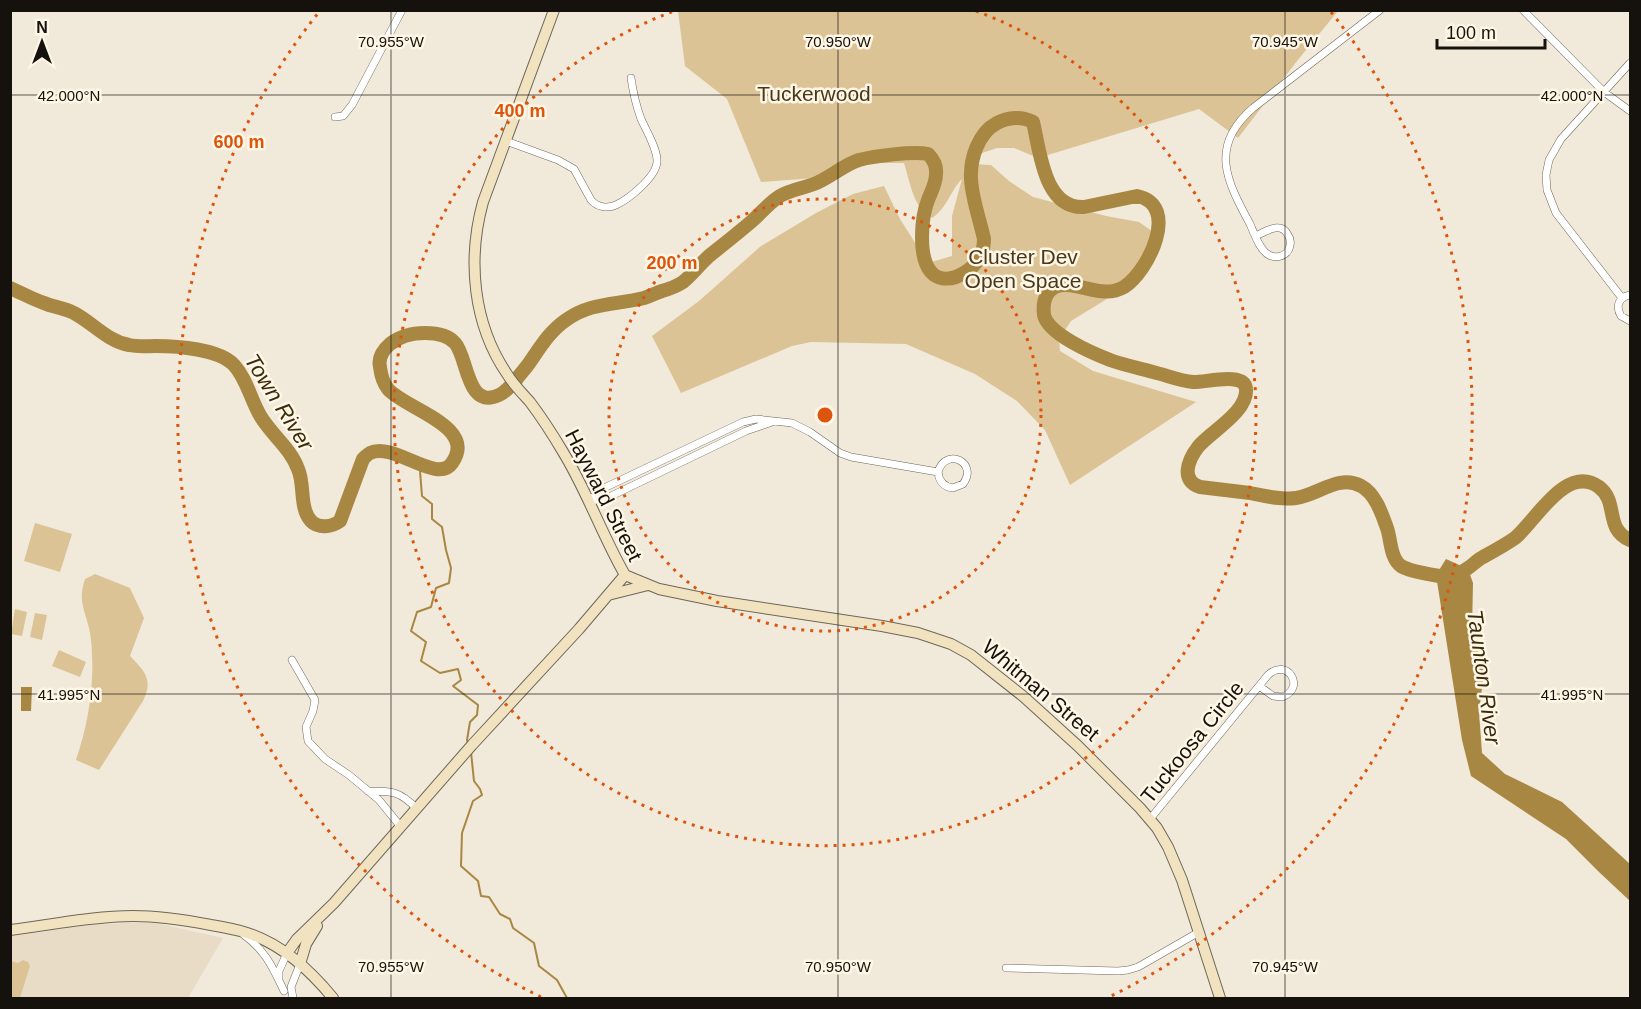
<svg xmlns="http://www.w3.org/2000/svg" width="1641" height="1009" font-family="Helvetica,sans-serif">
<rect width="100%" height="100%" fill="#f1e9d9"/>
<path fill="#e8dcc6" d="M127 923H156L223 938 188 998H11L10 936 90 925Z"/>
<path fill="#dbc396" d="M678 11H1338L1297 61 1238 138 1199 109 1038 158 1014 148H997L976 155 971 164 991 165 1009 181 1033 197 1106 216 1139 222 1159 236 1156 255 1141 278 1071 321 1059 339 1060 351 1093 371 1196 402 1070 485 1045 430 1017 401 975 374 906 344 811 342 792 346 681 393 652 336 699 301 761 246 816 213 853 194 884 186 900 219 928 263 952 256V216L962 179C950 191 948 207 932 218 914 210 910 182 904 163H870L815 178 761 182 727 99 685 66Z
M35 523 72 534 60 572 24 561Z
M95 574 130 588 144 618 130 656C144 671 154 679 143 701L99 770 76 760C87 728 94 690 92 656 92 647 91 637 89 628 84 608 78 600 85 579Z
M15 609 27 612 22 636 11 634Z
M35 613 47 615 42 640 30 637Z
M59 650 86 662 80 677 52 666Z
M23 960 28 962 30 966 20 998H11V961L18 963Z"/>
<path fill="#a88742" d="M1446 559 1468 569 1473 583 1472 630 1484 672 1479 712 1482 753 1505 774 1562 802 1630 864V901L1599 872 1566 839 1471 776 1462 740 1436 575Z
M21 687H32L31 711H21Z"/>
<g fill="none" stroke-linecap="round" stroke-linejoin="round">
<path stroke="#a88742" stroke-width="2" d="M423 465 420 471 422 496 432 504V519L442 527 446 550 451 568 449 583 436 588 431 607 417 612 411 631 426 642 421 661 440 673 458 669 461 680 453 686 478 705 477 715 470 722 467 740 468 744
M471 752 474 781 480 789 482 795 473 801 462 833 461 866 478 881 481 896 489 897 500 914 510 919 513 928 534 943 539 966 557 980 567 998"/>
<path stroke="#a88742" stroke-width="14" d="M10 288C22 293 32 299 44 303 53 307 65 308 74 313 93 323 107 341 129 345 138 347 146 346 156 346 177 346 219 349 234 365 247 379 251 401 261 417 272 435 291 449 298 469 305 484 299 508 311 521 319 529 332 527 340 521L363 459C364 458 369 453 370 453 393 441 437 485 452 463 478 426 405 409 388 389 383 383 381 375 380 367 378 358 383 350 390 344 400 336 413 333 425 333 435 333 448 335 455 343 468 357 466 410 499 395 506 392 511 385 516 380 520 374 526 368 530 362 541 346 550 331 566 320 591 302 616 305 644 298 650 296 656 293 662 291 669 289 677 286 683 282 692 275 700 264 709 256 724 244 738 233 752 221 761 213 770 202 780 196 790 190 803 188 814 184 830 178 843 165 859 160 874 156 913 151 928 154 934 160 937 166 936 174 936 184 931 192 928 200 921 218 918 257 931 272 937 279 947 280 956 277 973 270 984 257 984 239 980 220 972 199 971 179 970 159 978 133 997 123 1008 117 1022 116 1033 122 1040 151 1044 209 1084 207L1137 196C1181 205 1148 272 1124 287 1105 298 1087 286 1067 285 1048 284 1042 299 1044 315 1048 334 1092 353 1110 360 1124 365 1139 368 1153 372 1166 375 1180 381 1193 382 1204 383 1245 371 1246 389 1248 412 1210 432 1198 447 1188 460 1180 481 1200 487 1217 489 1234 491 1250 493 1265 496 1281 500 1296 498 1318 495 1339 474 1361 486 1375 493 1382 514 1387 528 1391 539 1390 558 1401 566 1412 573 1437 575 1450 578
M1452 577C1457 574 1463 572 1468 568 1473 565 1477 560 1483 557 1494 551 1505 545 1515 538 1535 522 1566 463 1599 487 1619 502 1604 529 1630 540"/>
<defs>
<path id="street" d="M1523 10 1604 92 1630 111
M335 117 343 116 352 105 402 10
M506 141 558 160 574 169 591 200C597 207 607 209 616 205 629 199 656 177 657 162 658 150 646 130 641 119 636 105 633 92 631 78
M1256 236C1266 231 1281 221 1288 235 1291 239 1291 244 1289 249 1286 256 1276 259 1269 255 1260 251 1254 233 1250 224 1226 180 1209 146 1253 108L1380 10
M1630 295C1619 297 1615 306 1621 316L1630 321
M1622 298 1556 213 1547 190 1546 175 1549 160 1561 139 1630 63
M589 501 602 489 743 422 756 419 792 423 810 432 840 453 851 457 938 472C946 446 979 463 963 484L953 488C944 487 939 481 938 472
M591 501 607 498 746 431 772 422
M292 660 315 700 313 711 306 727 308 741 325 759 349 775 379 800 401 827
M368 791C392 791 400 791 417 809
M1150 819 1268 675C1287 657 1307 688 1282 697L1273 696 1259 686
M244 935C266 951 273 968 284 991
M1006 968 1118 971 1128 970 1138 967 1199 932
M279 979V971L287 953
M293 998 291 987 300 964"/>
<path id="secondary" d="M625 575 659 589 717 601 882 626 918 633 951 644 971 655 1024 697 1078 746 1140 808 1157 828 1168 847 1182 880 1220 998
M608 595 648 585
M10 930C51 925 93 916 133 916 160 916 185 920 211 925 223 927 235 929 247 933 282 944 310 970 333 998
M287 953 297 939 334 903 472 745 579 629 625 575C602 535 587 491 563 452 553 435 542 418 530 402 522 393 513 384 507 374 473 324 467 260 483 202L554 10
M300 964 306 944 317 926"/>
</defs>
<use href="#street" stroke="#6e675a" stroke-width="8"/>
<use href="#secondary" stroke="#6e675a" stroke-width="12"/>
<use href="#street" stroke="#fff" stroke-width="7"/>
<use href="#secondary" stroke="#f1e2c0" stroke-width="10"/>
</g>
<path fill="none" stroke="#15120d" stroke-width="1.5" stroke-opacity="0.45" d="M391 10V998M838 10V998M1285 10V998M10 95H1630M10 694H1630"/>
<g fill="none" stroke="#dd550c" stroke-width="3" stroke-dasharray="3 6">
<circle cx="825" cy="415" r="216"/>
<path d="M976 11A431 431 0 1 1 674 11"/>
<path d="M541 997A647 647 0 0 1 319 12M1331 12A647 647 0 0 1 1109 997"/>
</g>
<g text-anchor="middle" dominant-baseline="central" stroke-width="5" stroke-linejoin="round" paint-order="stroke">
<g font-size="21" fill="#48391b" stroke="#fff6e6">
<text x="814" y="93">Tuckerwood</text>
<text x="1023" y="256">Cluster Dev<tspan x="1023" dy="24">Open Space</tspan></text>
</g>
<g font-size="21" fill="#15120d" stroke="#fff6e6">
<text transform="translate(604 495) rotate(63)">Hayward Street</text>
<text transform="translate(1041 690) rotate(40)">Whitman Street</text>
<text transform="translate(1192 742) rotate(-51)">Tuckoosa Circle</text>
</g>
<g font-size="22" font-style="italic" fill="#3a2c0d" stroke="#fff6e6">
<text transform="translate(279 402) rotate(58)">Town River</text>
<text transform="translate(1484 677) rotate(82)">Taunton River</text>
</g>
</g>
<g font-size="15" text-anchor="middle" fill="#15120d" stroke="#fff6e6" stroke-width="5" stroke-linejoin="round" paint-order="stroke">
<text x="391" y="47">70.955°W</text>
<text x="838" y="47">70.950°W</text>
<text x="1285" y="47">70.945°W</text>
<text x="69" y="101">42.000°N</text>
<text x="1572" y="101">42.000°N</text>
<text x="69" y="700">41.995°N</text>
<text x="1572" y="700">41.995°N</text>
<text x="391" y="972">70.955°W</text>
<text x="838" y="972">70.950°W</text>
<text x="1285" y="972">70.945°W</text>
</g>
<circle cx="825" cy="415" r="9" fill="#dd550c" stroke="#fff6e6" stroke-width="3"/>
<g font-size="18" text-anchor="middle" font-weight="bold" fill="#dd550c" stroke="#fff6e6" stroke-width="5" stroke-linejoin="round" paint-order="stroke">
<text x="520" y="117">400 m</text>
<text x="239" y="148">600 m</text>
<text x="672" y="269">200 m</text>
</g>
<rect width="1641" height="1009" fill="none" stroke="#15120d" stroke-width="24"/>
<g transform="translate(42 42)" stroke="#fff6e6" stroke-width="4.5" paint-order="stroke">
<path d="M0-4.5L10 22L0 15L-10 22Z" fill="#15120d"/>
<text y="-9" font-size="16" font-weight="bold" text-anchor="middle" fill="#15120d">N</text>
</g>
<path d="M1437 39v9h108v-9" fill="none" stroke="#15120d" stroke-width="3"/>
<text x="1446" y="39" font-size="18" fill="#15120d" stroke="#fff6e6" stroke-width="4.5" paint-order="stroke">100 m</text>
</svg>
